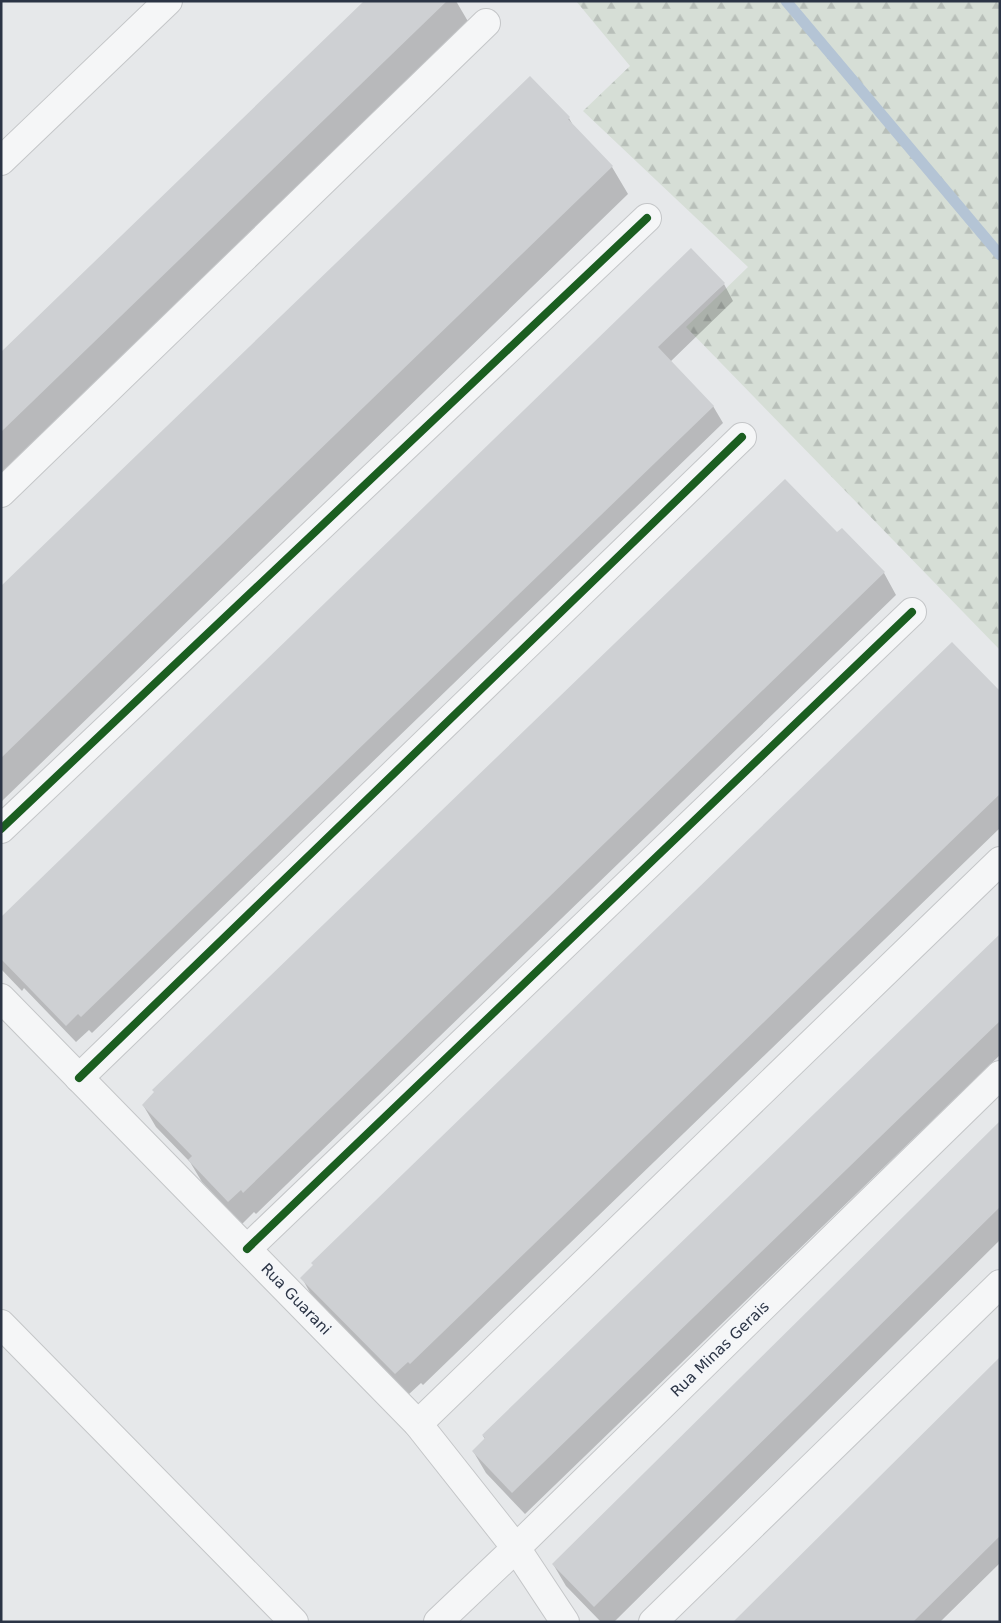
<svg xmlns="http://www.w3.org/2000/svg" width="1001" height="1623" font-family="'DejaVu Sans',sans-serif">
<defs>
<pattern id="forest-firs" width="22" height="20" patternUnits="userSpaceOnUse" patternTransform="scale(1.25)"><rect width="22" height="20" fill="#d6ded6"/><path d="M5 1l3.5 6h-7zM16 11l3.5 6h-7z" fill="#b8bfb9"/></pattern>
</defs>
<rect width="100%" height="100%" fill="#e6e8ea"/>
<path fill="url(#forest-firs)" d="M576 1H1000V650L686 327 748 267 583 111 630 66Z"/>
<path fill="#0003" d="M366 1H456L476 35 1 493V353Z
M569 118 575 129 612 167 628 194 1 802V588Z
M724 284 733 301 670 362 713 406 723 423 92 1033 89 1030 76 1042 24 988 22 991 1 969V918Z
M837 534 884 573 896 595 256 1214 254 1212 242 1224 202 1182 190 1162 156 1127 143 1105Z
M1000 692V828L423 1385 421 1383 408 1395 314 1300 302 1278Z
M1000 936V1055L525 1514 486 1473 473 1451 485 1439 483 1436Z
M1000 1123V1240L614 1622H601L566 1586 553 1564Z
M1000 1359V1563L940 1622H735Z"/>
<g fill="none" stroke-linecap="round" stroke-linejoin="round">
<path stroke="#b4c4d5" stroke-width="11" d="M786 1 1000 255"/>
</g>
<path fill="#ced0d3" d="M364 1H447L1 432V352Z
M530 76 570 117 568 119 613 166 1 758V586Z
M691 248 725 283 658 347 714 406 81 1017 78 1014 66 1026 1 959V917Z
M785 479 837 532 842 528 885 572 243 1193 241 1190 228 1202 188 1160 192 1156 142 1105 154 1092 152 1090Z
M952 642 1000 691V794L410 1364 408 1362 395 1374 300 1278 313 1265 311 1263Z
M1000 934V1021L512 1493 472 1451 485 1438 482 1435Z
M1000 1121V1207L594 1607 552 1564Z
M1000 1357V1536L913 1622H733Z"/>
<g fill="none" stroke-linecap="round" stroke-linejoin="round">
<defs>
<path id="minor" d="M1 161 168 1
M1 493 486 23
M1 829 647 218
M79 1078 742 437
M247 1249 912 612
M1 1324 294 1622
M418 1424 1000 861
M438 1622 516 1548 1000 1075
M653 1622 1000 1284"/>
<path id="tertiary" d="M1 998 418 1424 516 1548 565 1622"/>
</defs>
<use href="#minor" stroke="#c4c6c8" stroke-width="30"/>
<use href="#tertiary" stroke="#c4c6c8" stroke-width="30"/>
<use href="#minor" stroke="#f5f6f7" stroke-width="28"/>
<use href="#tertiary" stroke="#f5f6f7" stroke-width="28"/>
<defs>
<path id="cycleway" d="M1 829 647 218
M79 1078 742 437
M247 1249 912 612"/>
</defs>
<use href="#cycleway" stroke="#f4f6f9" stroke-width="11"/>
<use href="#cycleway" stroke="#1b5e20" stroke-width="8"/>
</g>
<g text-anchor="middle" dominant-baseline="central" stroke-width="4" stroke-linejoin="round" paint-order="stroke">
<g font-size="15" fill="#2b3445" stroke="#f4f6f9">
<text transform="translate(296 1299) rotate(46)">Rua Guarani</text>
<text transform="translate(720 1349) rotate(-44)">Rua Minas Gerais</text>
</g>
</g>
<rect width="1001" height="1623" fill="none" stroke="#2b3445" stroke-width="5"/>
</svg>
